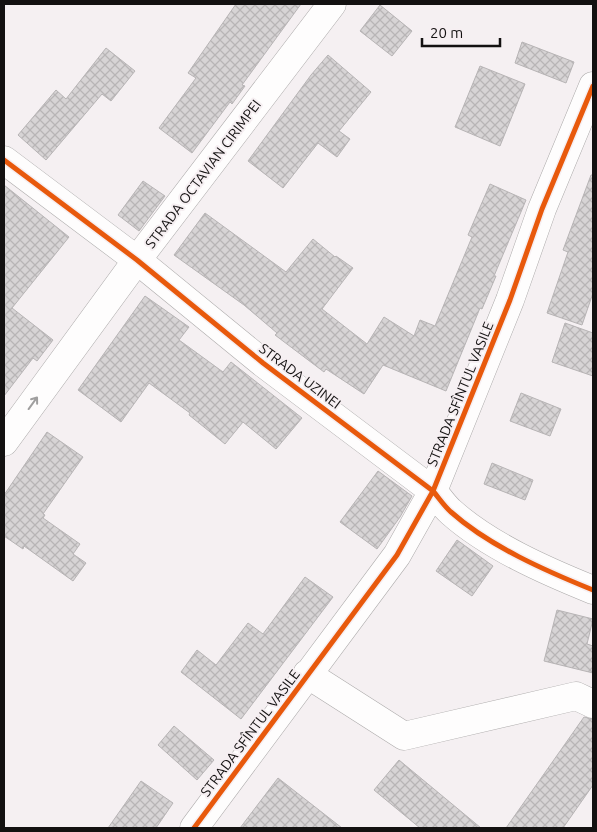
<svg xmlns="http://www.w3.org/2000/svg" width="597" height="832" font-family="Ubuntu,sans-serif">
<defs>
<pattern id="building-cross-hatch" width="8" height="8" patternUnits="userSpaceOnUse" patternTransform="scale(1.25)"><rect width="8" height="8" fill="#d7d4d5"/><path d="M0 0l8 8M0 8l8-8" fill="none" stroke="#b8b5b6"/></pattern>
</defs>
<rect width="100%" height="100%" fill="#f5f0f2"/>
<path fill="url(#building-cross-hatch)" stroke="#b7b4b5" d="M236 4H301L242 85 245 86 232 104 230 102 192 153 159 128 196 78 188 73Z
M380 5 412 31 392 56 360 31Z
M522 42 574 62 566 83 515 63Z
M106 48 135 71 111 101 102 94 46 160 18 135 56 90 66 99Z
M328 55 371 92 339 131 350 139 337 157 318 143 283 188 248 161 311 75Z
M480 66 525 84 500 146 455 127Z
M591 175H593V293L582 325 547 313 568 252 563 250Z
M143 181 165 196 139 231 118 215Z
M490 184 526 200 494 276H496L482 309 480 308 446 391 383 365 364 394 326 369 324 372 275 335 277 333 244 305 174 255 205 213 286 272 313 239 335 257 336 256 353 268 322 309 367 344 384 317 414 336 420 320 435 326 472 237 468 235Z
M4 185 69 237 12 308 53 340 37 361 33 358 4 396Z
M145 296 189 327 179 340 223 372 231 362 302 418 276 449 243 422 225 444 189 415 190 413 149 383 121 422 78 390Z
M565 323 593 333V376L552 362Z
M521 393 561 409 550 436 510 421Z
M47 432 83 457 43 514 45 515 43 518 80 544 73 554 86 563 73 581 24 546 23 549 4 536V495Z
M492 463 533 480 525 500 484 484Z
M378 471 412 496 400 517 377 549 340 522Z
M457 540 493 566 472 596 436 571Z
M305 577 333 597 241 719 181 672 197 650 216 665 248 623 263 634Z
M557 610 593 619 587 644 593 646V673L544 661Z
M584 717 593 719V785L563 828H506Z
M174 726 214 760 197 780 158 745Z
M399 760 481 828H420L374 790Z
M278 778 342 828H240Z
M141 781 173 803 156 828H108Z"/>
<g fill="none" stroke-linecap="round" stroke-linejoin="round">
<defs>
<path id="minor" d="M4 160 137 260 263 363 433 491C439 498 444 506 451 512 489 546 546 571 593 590
M4 442 137 260 332 4
M307 674 404 736 576 696 593 704
M194 828 397 555 433 491 510 300 542 209 593 86"/>
</defs>
<use href="#minor" stroke="#acaaaa" stroke-width="29"/>
<use href="#minor" stroke="#fefdfd" stroke-width="28"/>
<defs>
<path id="cycleway" d="M4 160 137 260 263 363 433 491C439 498 444 506 451 512 489 546 546 571 593 590
M194 828 397 555 433 491 510 300 542 209 593 86"/>
</defs>
<use href="#cycleway" stroke="#f6eff2" stroke-width="8"/>
<use href="#cycleway" stroke="#e8590c" stroke-width="5"/>
</g>
<defs><path id="oneway-shaft" d="M-6 0H5M1.5-3L5.5 0L1.5 3" fill="none" stroke-width="1.6" stroke-linecap="round" stroke-linejoin="round" transform="scale(1.25)"/></defs>
<use stroke="#a09f9f" href="#oneway-shaft" transform="translate(33 403) rotate(-54)"/>
<g text-anchor="middle" dominant-baseline="central" stroke-width="4" stroke-linejoin="round" paint-order="stroke">
<g font-size="14" fill="#131111" stroke="#f6eff2">
<text transform="translate(203 174) rotate(-53)">STRADA OCTAVIAN CIRIMPEI</text>
<text transform="translate(300 376) rotate(37)">STRADA UZINEI</text>
<text transform="translate(460 394) rotate(-68)">STRADA SFÎNTUL VASILE</text>
<text transform="translate(250 733) rotate(-53)">STRADA SFÎNTUL VASILE</text>
</g>
</g>
<rect width="597" height="832" fill="none" stroke="#131111" stroke-width="10"/>
<path d="M422 38v8h78v-8" fill="none" stroke="#131111" stroke-width="2.5"/>
<text x="430" y="38" font-size="15" fill="#131111" stroke="#f6eff2" stroke-width="4" paint-order="stroke">20 m</text>
</svg>
